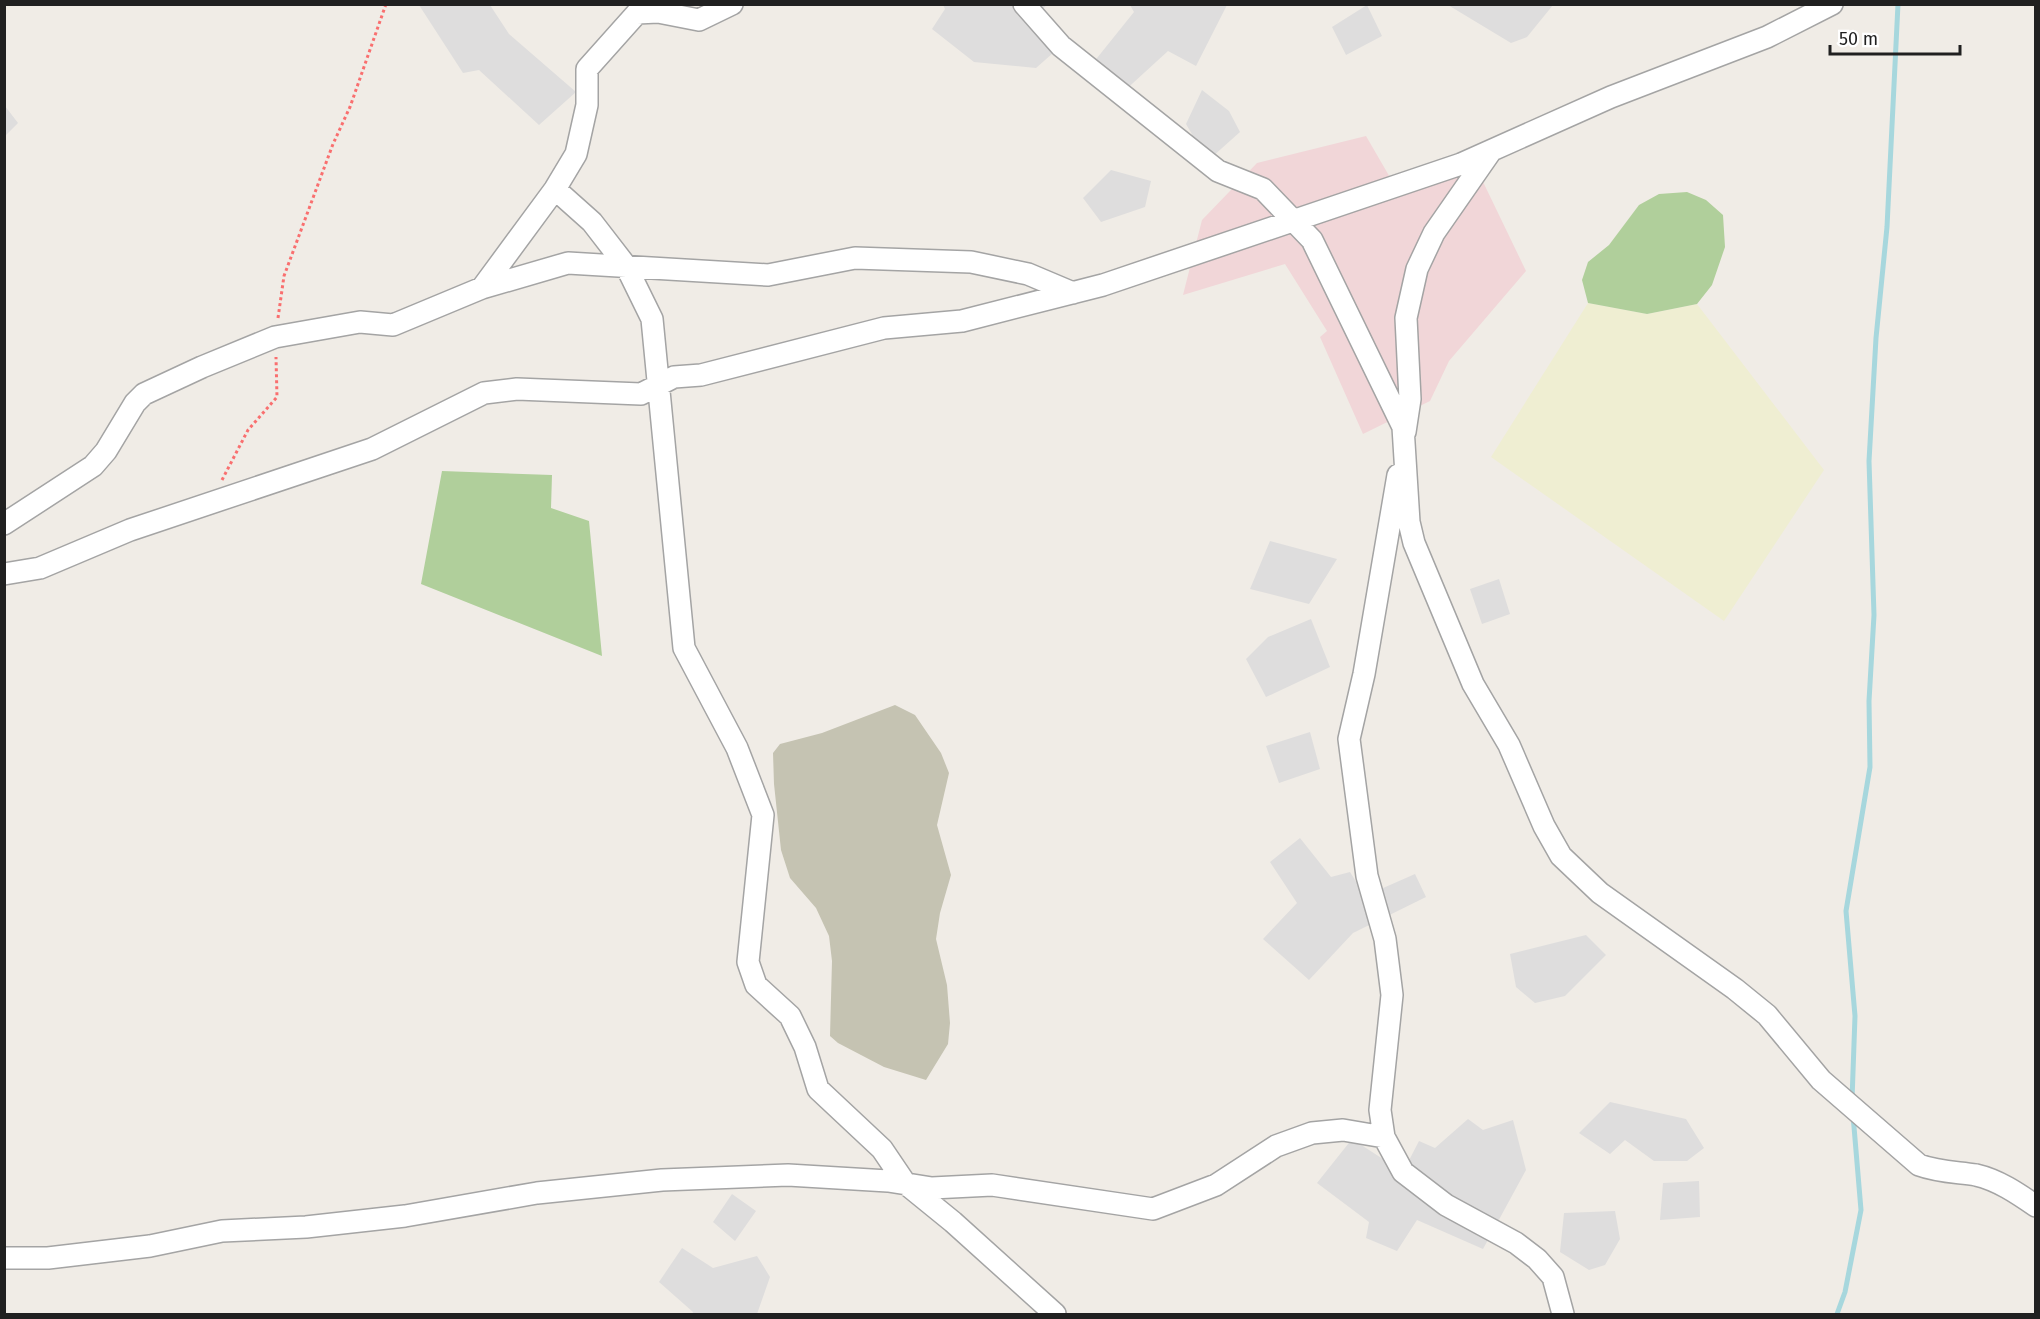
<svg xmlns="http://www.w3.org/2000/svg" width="2040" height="1319" font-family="'Fira Sans',sans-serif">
<rect width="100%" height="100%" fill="#f0ece6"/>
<path fill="#dedddd" d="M419 5H490L509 34 576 92 539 125 479 70 463 73Z
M943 5H1047L1034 16 1061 46 1036 68 974 62 932 29 945 9Z
M1130 5H1227L1196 66 1168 51 1121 94 1089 68 1134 12Z
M1367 5 1382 36 1346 55 1332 27Z
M1448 5H1553L1527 37 1511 43Z
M1202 90 1229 111 1240 132 1212 157 1200 148 1186 124Z
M5 106 18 123 5 136H4Z
M1111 170 1151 181 1145 207 1101 222 1083 198Z
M1270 541 1337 559 1309 604 1250 589Z
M1499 579 1510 614 1482 624 1470 589Z
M1311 619 1330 667 1266 697 1246 659 1268 637Z
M1310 732 1320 769 1279 783 1266 746Z
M1300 838 1331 877 1350 872 1365 896 1415 874 1426 897 1353 933 1309 980 1263 939 1297 903 1270 862Z
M1586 935 1606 955 1565 996 1535 1003 1516 987 1510 954Z
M1610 1102 1686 1119 1704 1148 1687 1161H1654L1625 1140 1610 1154 1579 1133Z
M1468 1119 1483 1130 1513 1120 1526 1170 1483 1249 1417 1220 1397 1251 1366 1238 1369 1222 1317 1183 1352 1139 1403 1172 1419 1141 1435 1148Z
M1699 1181 1700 1217 1660 1220 1663 1183Z
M732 1194 756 1211 735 1241 713 1222Z
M1615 1211 1620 1239 1605 1265 1589 1270 1560 1252 1564 1213Z
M682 1248 713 1268 757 1256 770 1277 757 1314H692L693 1312 659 1282Z"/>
<path fill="#f1d6d8" d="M1366 136 1395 186 1472 159 1526 271 1449 361 1430 401 1363 434 1320 337 1327 331 1285 264 1183 295 1202 220 1257 163Z"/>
<path fill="#c5c3b2" d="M895 705 915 715 941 753 949 773 937 825 951 875 940 913 936 939 947 985 950 1023 948 1044 926 1080 884 1067 838 1043 830 1036 832 961 829 936 816 908 790 878 781 850 774 784 773 753 780 744 822 733Z"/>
<path fill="#efeed2" d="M1588 303 1647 314 1697 304 1824 470 1724 621 1491 457Z"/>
<path fill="#b0cf9b" d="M1687 192 1706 200 1723 215 1725 247 1712 285 1697 304 1647 314 1588 303 1582 280 1588 262 1609 245 1639 205 1659 194Z
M442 471 552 475 551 508 589 521 602 656 421 584Z"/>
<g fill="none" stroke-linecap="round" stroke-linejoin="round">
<path stroke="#a7d7dd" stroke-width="5" d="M1852 1100 1855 1016 1846 911 1870 767 1869 701 1874 615 1869 461 1876 338 1887 227 1898 4
M1837 1314 1845 1292 1861 1210 1853 1115"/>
<defs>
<path id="minor" d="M1024 4 1061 46 1218 171 1263 189 1312 240 1403 427 1409 522 1414 543 1473 684 1509 745 1544 826 1561 856 1600 893 1735 989 1767 1015 1821 1080 1919 1165C1938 1172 1956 1172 1976 1175 1998 1180 2017 1193 2036 1206
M555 189 592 222 626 266 652 319 684 648 737 748 763 815 748 962 756 985 790 1016 805 1047 818 1089 882 1149 905 1183 953 1222 1055 1314
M482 288 555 189 576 154 587 105V69L637 13 658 12 699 20 732 4
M1405 432 1410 399 1406 318 1417 269 1434 233 1491 151
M1398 475 1364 674 1349 739 1367 876 1385 939 1392 995 1380 1110 1384 1137 1403 1172 1446 1205 1516 1243 1537 1259 1553 1277 1563 1314
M4 524 93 466 106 451 135 403 144 394 202 367 275 337 360 322 393 325 482 288 568 263 768 275 855 258 971 262 1028 274 1073 293
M4 574 40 568 130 530 372 449 484 393 517 389 641 394 674 377 701 375 884 328 962 321 1103 285 1461 164 1611 97 1767 37 1832 4
M4 1258H48L150 1246 222 1231 306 1227 405 1216 537 1193 662 1180 788 1175 888 1181 932 1188 992 1185 1153 1209 1216 1185 1276 1146 1312 1133 1343 1130 1384 1137"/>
</defs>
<use href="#minor" stroke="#a4a4a4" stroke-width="24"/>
<path stroke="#f96f6f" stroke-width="3" stroke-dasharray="3 3" stroke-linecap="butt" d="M278 318 284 276 333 144 350 107 386 4
M222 480 248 430 277 397 276 357"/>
<use href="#minor" stroke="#fff" stroke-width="21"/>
</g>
<rect width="2040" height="1319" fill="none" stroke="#202020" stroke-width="12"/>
<path d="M1830 45v9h130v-9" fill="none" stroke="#202020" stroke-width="3"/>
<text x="1839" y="45" font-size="18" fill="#202020" stroke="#ffffff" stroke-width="4.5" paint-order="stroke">50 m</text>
</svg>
